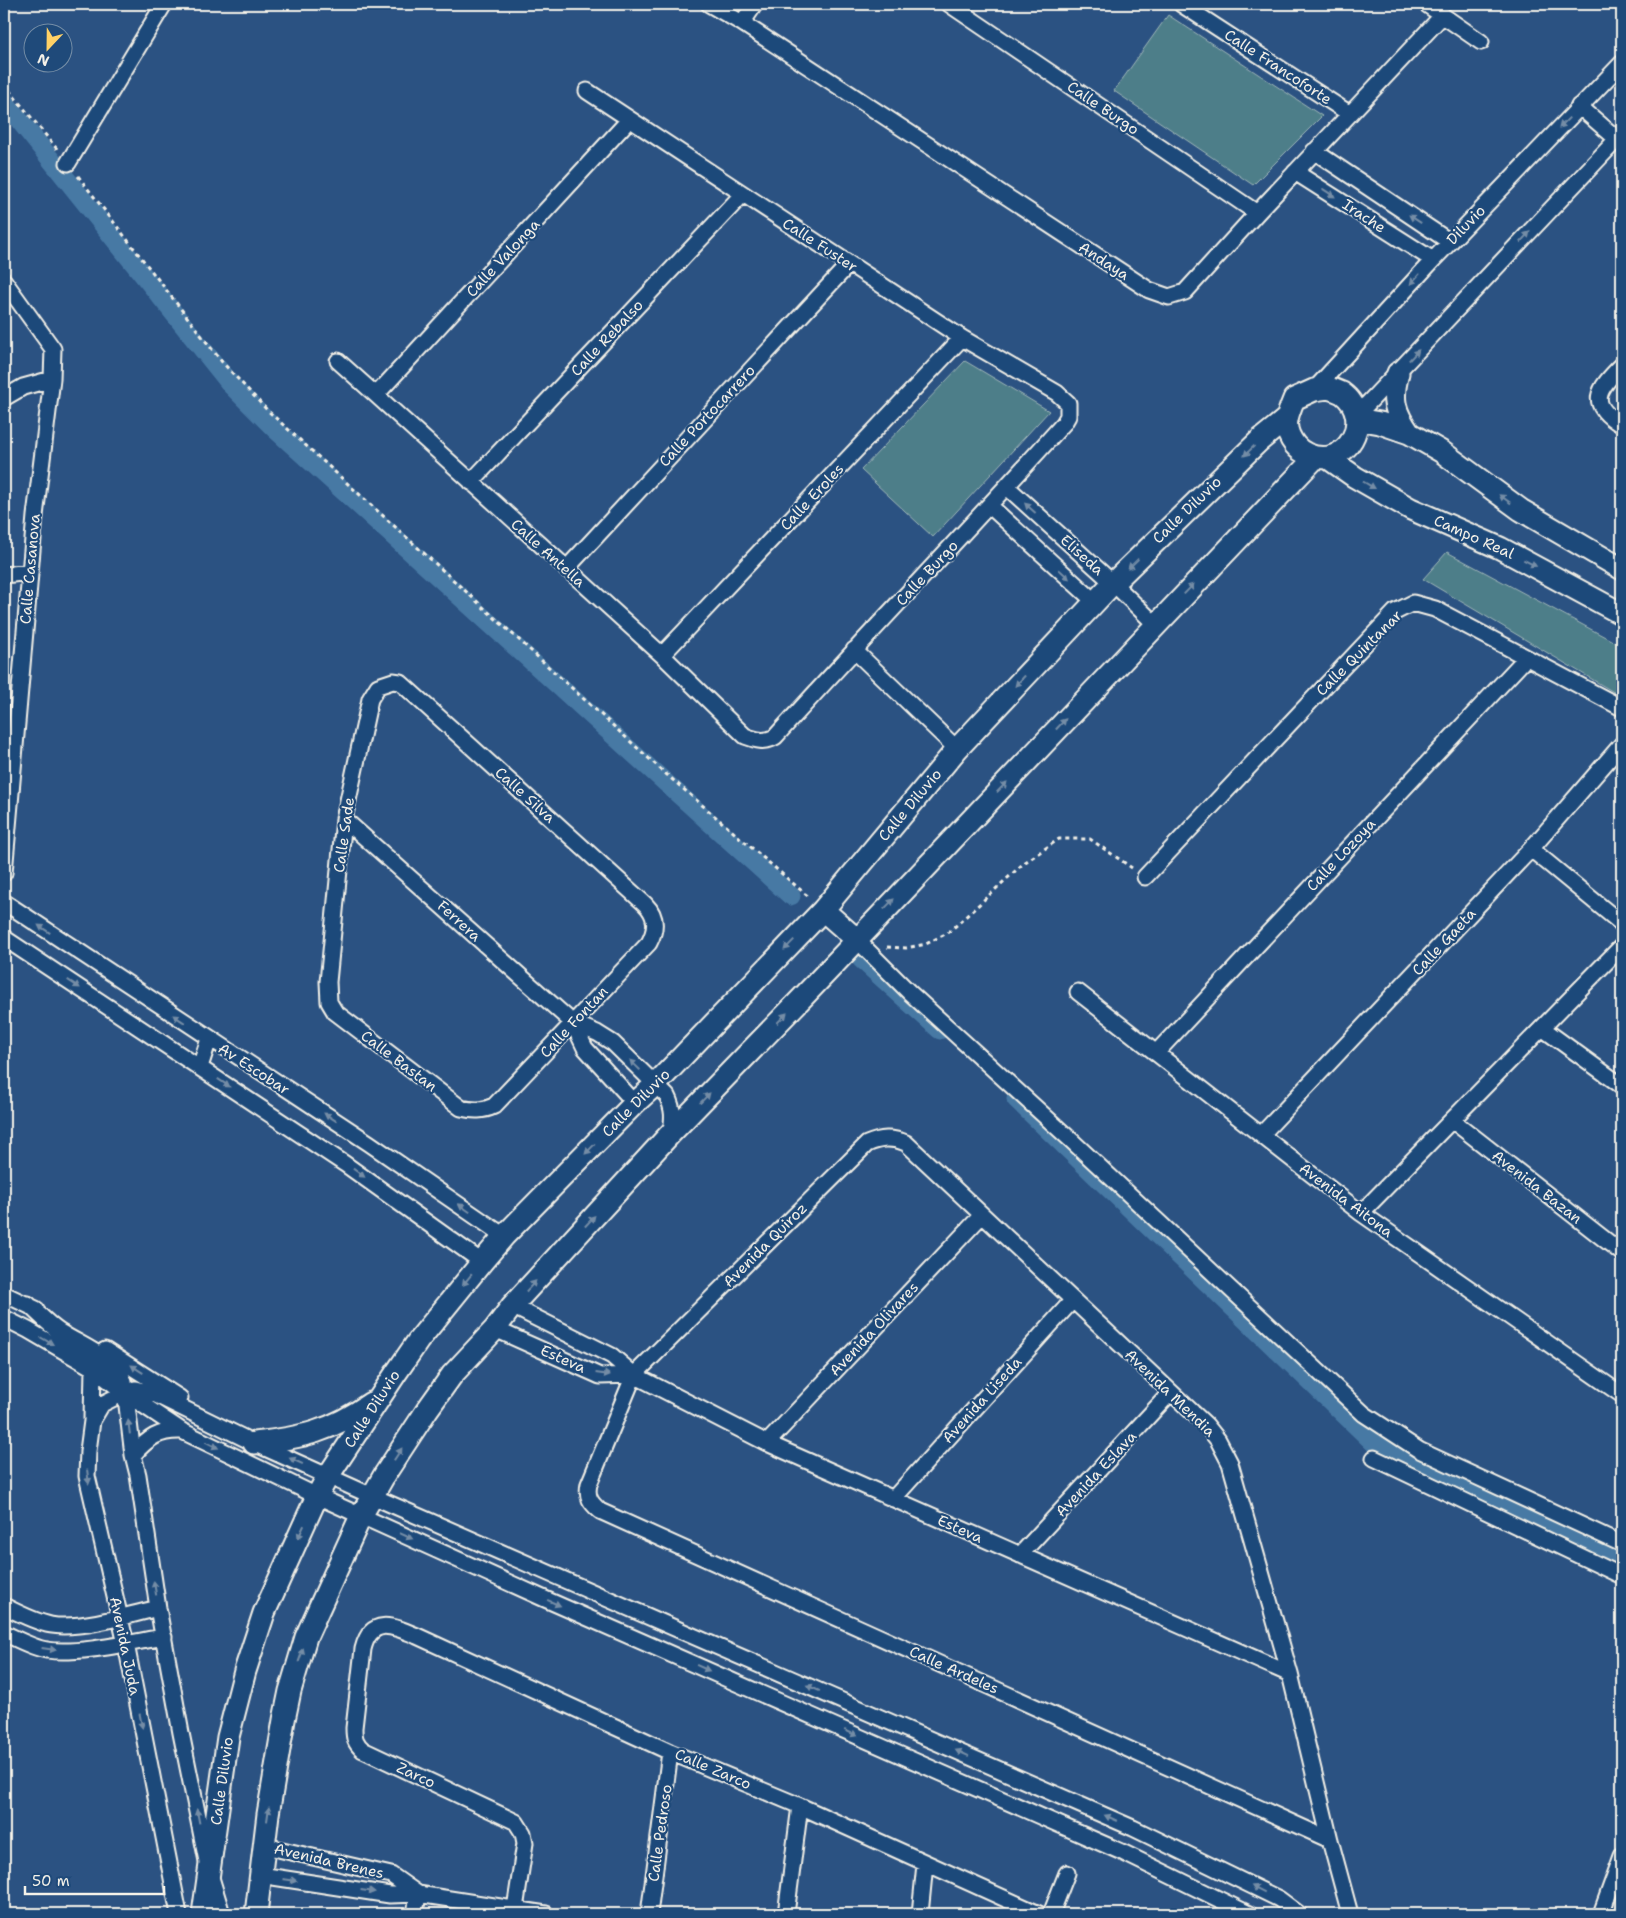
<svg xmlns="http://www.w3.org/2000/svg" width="1626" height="1918" font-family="'Shantell Sans',sans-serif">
<rect width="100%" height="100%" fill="#2b5282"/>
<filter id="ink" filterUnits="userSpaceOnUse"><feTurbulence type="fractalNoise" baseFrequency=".02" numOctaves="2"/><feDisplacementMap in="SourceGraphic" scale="10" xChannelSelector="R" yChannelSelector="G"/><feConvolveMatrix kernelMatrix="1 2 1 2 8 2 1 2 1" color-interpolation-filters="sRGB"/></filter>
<g filter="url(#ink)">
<path fill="#4e7e89" stroke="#a1b8b8" d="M1168 15 1322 116 1253 185 1114 91Z
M965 361 1049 411 933 537 861 470Z
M1447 552 1622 646V697L1423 579Z"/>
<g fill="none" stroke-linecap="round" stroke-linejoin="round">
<path stroke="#4779a4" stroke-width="19" d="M4 101 232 386 276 430 791 896
M861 959 940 1030
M1016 1099 1374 1443 1418 1465 1622 1556"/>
<defs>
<path id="street" d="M709 4 742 23 1149 290 1169 297 1185 292 1257 213 1443 15
M949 4 1257 213
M1181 4 1350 114
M1426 4 1481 42
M742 23 755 4
M1579 106 1617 139
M1314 151 1450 242
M68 163 164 4
M1295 172 1433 260
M4 281 53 349 52 379 35 516 4 873
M338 361 376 395 662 655 745 736C756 740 764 743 775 737 871 631 969 529 1064 423L1068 416V403L1057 393 962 338 587 91
M1622 365C1598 389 1586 404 1622 425
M1314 390 1433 260 1622 63
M376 395 629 120
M4 398 23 387 52 379
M1356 416 1622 134
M471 482 743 194
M1007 487 1113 583 1155 624
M990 506 1095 602
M566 569 849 264
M4 575 30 572
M854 650 957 749
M662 655 962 338
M393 681 400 682 645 904C657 916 657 928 649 943L494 1106C483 1111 474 1111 461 1108L335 1012 329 1002 328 982 344 819 370 699 378 686Z
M344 819 573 1023 597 1033 613 1043 667 1096C674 1110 673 1118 671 1133
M1531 849 1622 924
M1145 877 1395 612 1413 603 1435 609 1622 708
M4 902 369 1143 504 1236
M4 938 345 1164 482 1262
M856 939 909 992 1072 1141 1364 1414 1419 1450 1622 1544
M1078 992 1361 1213 1622 1395
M573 1023 585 1048 635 1103
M1542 1028 1622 1086
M1156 1053 1526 658
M200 1067 209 1039
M1452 1120 1622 1253
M1261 1135 1531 849 1622 744
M1361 1213 1622 946
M4 1294 36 1309
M28 1304C39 1314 49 1325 60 1332 82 1346 113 1357 124 1381L133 1455 138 1475 158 1608 181 1733 209 1871 222 1914
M512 1306 612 1356 634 1375 767 1443 1290 1674
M4 1318 28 1330 93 1368 125 1393 182 1431 317 1496 545 1599 1124 1853 1249 1914
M495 1329 600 1376 634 1375
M105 1350 180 1398
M92 1419 93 1368
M767 1443 982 1215
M133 1455C148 1438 159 1430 182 1431
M1374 1458 1622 1576
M893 1499 1072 1301
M1020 1555 1171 1392
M4 1606C18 1613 35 1622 51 1625 78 1630 130 1615 158 1608
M4 1633C17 1639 33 1648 47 1650 77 1655 133 1642 164 1637
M1330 1840 600 1511C591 1503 586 1497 589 1484L634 1375 867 1144C881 1138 892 1137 906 1143L1206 1425 1218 1440 1230 1463 1290 1674 1330 1840 1350 1914
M265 1846 391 1875 418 1894
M260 1875 390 1895 418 1894 546 1914
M515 1909 525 1843 523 1833 516 1822 363 1750C355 1743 354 1738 354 1728L363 1649C371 1616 393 1626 417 1636L670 1752 800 1806 1039 1914
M179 1914 126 1644 87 1476 88 1451 92 1421 102 1404 130 1390 136 1389 156 1395 254 1443 372 1496 1133 1828 1279 1899 1299 1914
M415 1914 418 1894
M649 1914 670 1752
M786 1914 800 1806
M920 1914 925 1864
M1051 1914 1067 1873
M1601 1914 1622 1856"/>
<path id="secondary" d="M1398 373C1391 399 1394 411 1409 433
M1328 388C1332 389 1338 391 1342 393 1376 418 1346 472 1307 454 1302 452 1299 450 1295 445 1282 428 1286 418 1294 399L1314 390Z
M1357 419 1380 423 1409 433 1442 452 1521 510 1622 569
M1328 458 1355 477 1411 509 1500 548 1622 614
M823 910 856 939
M254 1443C302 1438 332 1431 371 1403
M203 1914 228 1737 245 1671 264 1613 317 1496 328 1476 396 1373 418 1341 482 1262 504 1236 635 1103 655 1085 823 910 957 749 1113 583 1259 441 1286 419
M256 1914 268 1814 284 1720 290 1691 306 1637 361 1516 385 1474 427 1410 452 1375 495 1329 512 1306 671 1133 803 997 1315 458"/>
</defs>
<use href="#street" stroke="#f4f1e8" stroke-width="19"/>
<use href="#secondary" stroke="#f4f1e8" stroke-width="25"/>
<path stroke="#f4f1e8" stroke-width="3" stroke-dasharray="4 4" stroke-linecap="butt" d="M4 84 57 149
M78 176 222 362 267 410 666 774 810 898
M887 947 906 948 926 944 949 932 1024 863 1059 839H1090L1132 868"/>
<use href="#street" stroke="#1f4a7a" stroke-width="15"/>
<use href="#secondary" stroke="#1f4a7a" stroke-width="21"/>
</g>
<defs><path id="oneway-solid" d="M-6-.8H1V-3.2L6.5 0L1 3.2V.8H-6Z" transform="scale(1.25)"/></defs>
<g fill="#748da6">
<use href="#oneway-solid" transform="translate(1564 123) rotate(134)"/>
<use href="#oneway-solid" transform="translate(1329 193) rotate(33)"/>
<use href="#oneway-solid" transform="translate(1415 219) rotate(-146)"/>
<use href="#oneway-solid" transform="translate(1525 237) rotate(-47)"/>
<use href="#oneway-solid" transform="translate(1415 279) rotate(132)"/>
<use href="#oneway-solid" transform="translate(1414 355) rotate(-47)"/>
<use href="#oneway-solid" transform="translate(1249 451) rotate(136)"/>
<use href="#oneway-solid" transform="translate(1369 485) rotate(30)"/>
<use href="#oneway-solid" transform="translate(1505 499) rotate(-144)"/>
<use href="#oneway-solid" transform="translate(1030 508) rotate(-138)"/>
<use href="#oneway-solid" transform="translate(1530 563) rotate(27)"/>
<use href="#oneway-solid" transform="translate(1133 564) rotate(136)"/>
<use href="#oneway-solid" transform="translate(1064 574) rotate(43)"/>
<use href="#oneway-solid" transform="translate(1189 589) rotate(-46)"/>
<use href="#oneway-solid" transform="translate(1020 681) rotate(133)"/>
<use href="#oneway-solid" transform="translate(1061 724) rotate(-47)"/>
<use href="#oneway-solid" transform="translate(1002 787) rotate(-46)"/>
<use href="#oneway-solid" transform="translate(889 904) rotate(-46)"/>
<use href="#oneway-solid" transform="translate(44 929) rotate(-146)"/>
<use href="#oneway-solid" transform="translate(789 945) rotate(134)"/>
<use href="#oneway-solid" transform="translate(74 984) rotate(33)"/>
<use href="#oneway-solid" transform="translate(782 1018) rotate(-46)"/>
<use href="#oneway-solid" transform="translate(179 1019) rotate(-146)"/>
<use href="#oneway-solid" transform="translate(635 1065) rotate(-135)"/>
<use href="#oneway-solid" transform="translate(224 1083) rotate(34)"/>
<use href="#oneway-solid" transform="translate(705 1098) rotate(-46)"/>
<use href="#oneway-solid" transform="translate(330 1117) rotate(-147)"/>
<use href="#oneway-solid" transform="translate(590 1149) rotate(134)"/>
<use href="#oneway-solid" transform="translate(359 1173) rotate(36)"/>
<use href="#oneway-solid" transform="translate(464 1208) rotate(-145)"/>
<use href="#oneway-solid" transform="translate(590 1221) rotate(-47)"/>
<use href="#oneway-solid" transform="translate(467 1280) rotate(129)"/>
<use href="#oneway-solid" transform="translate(531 1286) rotate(-47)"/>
<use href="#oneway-solid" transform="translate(47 1341) rotate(30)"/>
<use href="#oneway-solid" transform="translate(137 1369) rotate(-147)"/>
<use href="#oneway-solid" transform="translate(603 1374) rotate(7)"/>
<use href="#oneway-solid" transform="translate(129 1427) rotate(-97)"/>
<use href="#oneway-solid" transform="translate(212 1445) rotate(26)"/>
<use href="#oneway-solid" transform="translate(398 1454) rotate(-57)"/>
<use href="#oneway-solid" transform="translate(296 1461) rotate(-156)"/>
<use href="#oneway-solid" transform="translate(88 1477) rotate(83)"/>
<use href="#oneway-solid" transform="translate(301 1532) rotate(115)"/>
<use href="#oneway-solid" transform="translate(406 1536) rotate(24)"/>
<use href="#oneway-solid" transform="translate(155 1588) rotate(-99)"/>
<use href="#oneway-solid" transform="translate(554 1603) rotate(24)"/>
<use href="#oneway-solid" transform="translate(49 1649) rotate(8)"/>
<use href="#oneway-solid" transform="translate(301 1655) rotate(-71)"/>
<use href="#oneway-solid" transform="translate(703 1668) rotate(24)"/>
<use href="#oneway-solid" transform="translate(813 1688) rotate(-156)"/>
<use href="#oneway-solid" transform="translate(141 1721) rotate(79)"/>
<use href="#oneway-solid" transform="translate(851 1733) rotate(24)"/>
<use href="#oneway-solid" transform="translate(962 1753) rotate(-156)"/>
<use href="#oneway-solid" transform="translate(268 1814) rotate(-82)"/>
<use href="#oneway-solid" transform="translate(198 1816) rotate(-101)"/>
<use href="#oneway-solid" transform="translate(1111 1818) rotate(-156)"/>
<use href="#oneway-solid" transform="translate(290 1880) rotate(8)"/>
<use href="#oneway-solid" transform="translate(1258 1889) rotate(-154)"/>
<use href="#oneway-solid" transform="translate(368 1891) rotate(8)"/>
</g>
</g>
<g text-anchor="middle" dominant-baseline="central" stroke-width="4.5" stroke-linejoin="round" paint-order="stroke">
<g font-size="15" fill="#f4f1e8" stroke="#1f4a7a">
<text transform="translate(1278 67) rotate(33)">Calle Francoforte</text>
<text transform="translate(1103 108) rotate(34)">Calle Burgo</text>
<text transform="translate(1364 216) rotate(33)">Irache</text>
<text transform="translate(1466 225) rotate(-46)">Diluvio</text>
<text transform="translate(820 245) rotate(33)">Calle Fuster</text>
<text transform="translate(503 258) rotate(-47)">Calle Valonga</text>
<text transform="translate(1104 261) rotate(33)">Andaya</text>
<text transform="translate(607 338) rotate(-47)">Calle Rebalso</text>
<text transform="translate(707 416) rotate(-47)">Calle Portocarrero</text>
<text transform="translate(812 497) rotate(-47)">Calle Eroles</text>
<text transform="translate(1187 510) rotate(-44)">Calle Diluvio</text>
<text transform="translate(1474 537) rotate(24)">Campo Real</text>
<text transform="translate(548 553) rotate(42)">Calle Antella</text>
<text transform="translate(1082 555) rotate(42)">Eliseda</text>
<text transform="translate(30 569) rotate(-85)">Calle Casanova</text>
<text transform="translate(927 573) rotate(-47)">Calle Burgo</text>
<text transform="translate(1359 653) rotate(-45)">Calle Quintanar</text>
<text transform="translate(525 795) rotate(42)">Calle Silva</text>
<text transform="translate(910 805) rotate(-50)">Calle Diluvio</text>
<text transform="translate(344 835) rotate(-82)">Calle Sade</text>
<text transform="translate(1341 855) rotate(-47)">Calle Lozoya</text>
<text transform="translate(459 921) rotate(42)">Ferrera</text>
<text transform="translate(1444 942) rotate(-47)">Calle Gaeta</text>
<text transform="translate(574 1022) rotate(-47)">Calle Fontan</text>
<text transform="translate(399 1061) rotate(37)">Calle Bastan</text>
<text transform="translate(254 1069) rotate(33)">Av Escobar</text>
<text transform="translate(636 1103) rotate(-45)">Calle Diluvio</text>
<text transform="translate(1537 1187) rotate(38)">Avenida Bazan</text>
<text transform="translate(1346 1200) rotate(37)">Avenida Aitona</text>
<text transform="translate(765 1245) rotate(-45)">Avenida Quiroz</text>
<text transform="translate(874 1329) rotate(-47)">Avenida Olivares</text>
<text transform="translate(563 1359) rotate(24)">Esteva</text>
<text transform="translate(1170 1393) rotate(44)">Avenida Mendia</text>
<text transform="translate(982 1400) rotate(-48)">Avenida Liseda</text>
<text transform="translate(372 1409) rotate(-57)">Calle Diluvio</text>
<text transform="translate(1096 1474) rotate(-47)">Avenida Eslava</text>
<text transform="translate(960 1529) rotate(24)">Esteva</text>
<text transform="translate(125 1646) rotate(78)">Avenida Juda</text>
<text transform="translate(954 1670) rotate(24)">Calle Ardeles</text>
<text transform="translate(713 1769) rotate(23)">Calle Zarco</text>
<text transform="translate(416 1775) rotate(25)">Zarco</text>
<text transform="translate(222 1781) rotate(-82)">Calle Diluvio</text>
<text transform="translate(660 1833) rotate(-82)">Calle Pedroso</text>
<text transform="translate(329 1861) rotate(13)">Avenida Brenes</text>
</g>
</g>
<rect width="1626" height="1918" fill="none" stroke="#1f4a7a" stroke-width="20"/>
<rect x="10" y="10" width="1606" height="1898" fill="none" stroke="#f4f1e8" stroke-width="2" filter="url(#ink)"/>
<g transform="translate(48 48) rotate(202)"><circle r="24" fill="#1f4a7a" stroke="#748da6"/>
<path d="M0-4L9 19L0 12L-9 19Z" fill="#ffd166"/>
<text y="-8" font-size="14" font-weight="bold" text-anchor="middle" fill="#f4f1e8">N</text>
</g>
<path d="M25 1886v8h139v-8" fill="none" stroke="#f4f1e8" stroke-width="2.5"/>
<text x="32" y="1886" font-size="15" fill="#f4f1e8" stroke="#1f4a7a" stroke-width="4" paint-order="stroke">50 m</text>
</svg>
